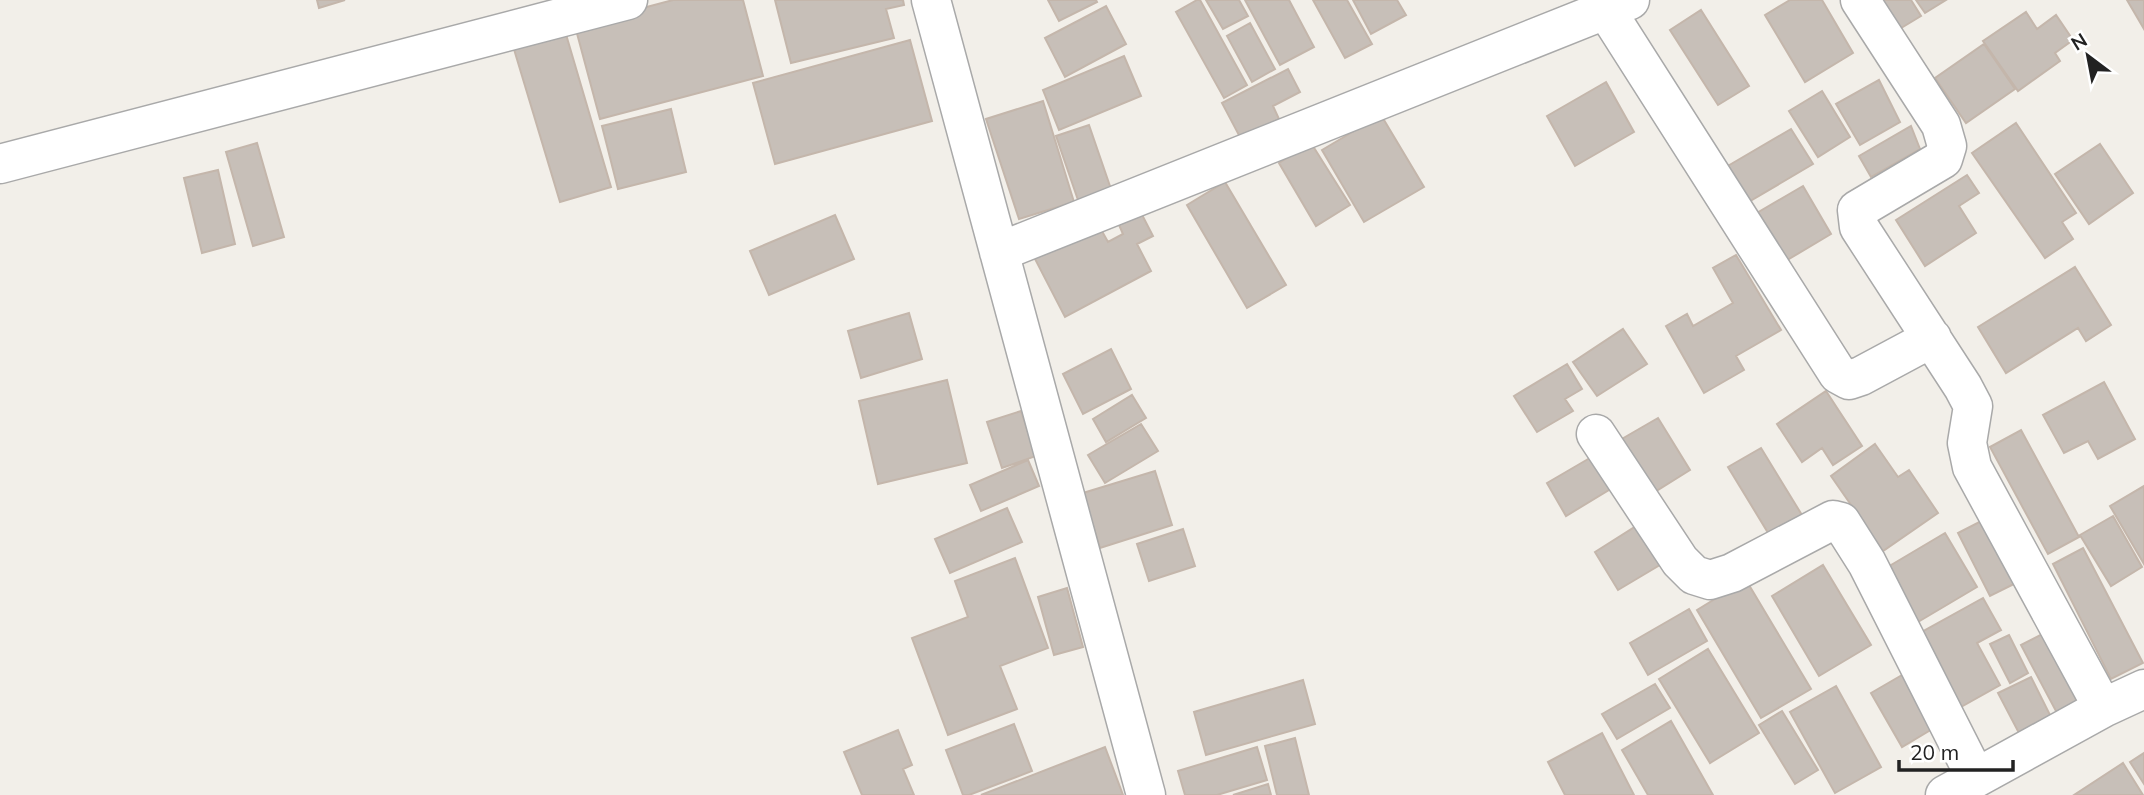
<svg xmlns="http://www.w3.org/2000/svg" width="2144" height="795" font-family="Mulish,sans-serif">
<rect width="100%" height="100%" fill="#f2efe9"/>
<path fill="#c7bfb8" stroke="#c4b6ab" stroke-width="2" d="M317 0H345L319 8Z
M673 0H743L763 76 600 119 575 26Z
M775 0H903L904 5 886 9 894 38 791 63Z
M1048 0H1096L1097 2 1059 21Z
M1197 0H1200L1247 85 1224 98 1176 12Z
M1206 0H1239L1248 16 1223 29Z
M1245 0H1289L1314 47 1280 65Z
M1313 0H1347L1372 44 1345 58Z
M1353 0H1397L1406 15 1371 34Z
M1790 0H1822L1853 53 1805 82 1765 15Z
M1865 0H1911L1921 16 1888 36Z
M1916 0H1946L1925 13Z
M2127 0H2144V29Z
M1106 6 1126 44 1065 77 1045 38Z
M1701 10 1749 86 1718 105 1670 30Z
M2026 12 2037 29 2056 15 2073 40 2055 53 2060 61 2018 91 1983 41Z
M1250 23 1275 69 1252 82 1227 36Z
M565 31 611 187 560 202 513 46Z
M910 40 932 121 775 164 753 83Z
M1984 44 2015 89 1966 123 1935 78Z
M1124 56 1141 96 1059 130 1043 90Z
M1288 69 1300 92 1273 106 1279 119 1241 139 1222 103Z
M1879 80 1900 122 1860 145 1836 104Z
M1606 82 1634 132 1575 166 1547 116Z
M1822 91 1850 137 1818 157 1789 111Z
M1043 101 1074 202 1019 219 986 119Z
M671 109 686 172 618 189 602 126Z
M1381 115 1424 187 1364 222 1322 150Z
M2016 123 2076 213 2062 222 2073 239 2045 258 1972 153Z
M1089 125 1111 189 1078 200 1056 136Z
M1911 126 1920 149 1871 177 1859 156Z
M1791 129 1813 164 1747 203 1726 167Z
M257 143 284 237 253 246 226 152Z
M1311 143 1350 205 1316 226 1279 163Z
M2100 144 2133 193 2089 224 2055 174Z
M218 170 235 244 202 253 184 178Z
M1967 175 1979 193 1959 206 1976 233 1925 266 1896 220Z
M1225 182 1286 285 1247 308 1187 205Z
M1803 186 1831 234 1784 262 1755 214Z
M1138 207 1153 236 1137 244 1151 271 1065 317 1034 257 1098 224 1108 242 1123 234 1116 218Z
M835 215 854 259 769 295 750 251Z
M1736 255 1781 330 1736 356 1744 370 1704 393 1666 326 1687 314 1693 326 1733 303 1713 268Z
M2075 267 2111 325 2086 341 2078 328 2006 373 1978 327Z
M909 313 922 359 861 378 848 331Z
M1623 329 1647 364 1597 396 1573 362Z
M1111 349 1131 389 1083 414 1063 374Z
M1567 364 1582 389 1565 399 1573 411 1537 432 1514 396Z
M947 380 967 463 878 484 859 401Z
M2104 382 2135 439 2098 459 2088 441 2064 453 2043 415Z
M1826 391 1862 446 1833 465 1822 448 1802 462 1777 424Z
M1132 395 1146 418 1106 442 1093 419Z
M1021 411 1036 456 1002 468 987 422Z
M1658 418 1690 470 1653 493 1620 440Z
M1141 424 1158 451 1105 483 1088 455Z
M2021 430 2079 537 2048 554 1990 447Z
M1875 444 1898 477 1909 470 1938 513 1883 551 1831 476Z
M1761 448 1805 520 1773 541 1728 467Z
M1595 455 1614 487 1566 516 1547 483Z
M1028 460 1039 486 981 511 970 485Z
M1155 471 1172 525 1100 548 1083 493Z
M2144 486V564L2110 506Z
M1007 508 1022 542 950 573 935 539Z
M2113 516 2142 567 2111 586 2080 535Z
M1987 518 2020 581 1990 596 1958 533Z
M1641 523 1665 562 1618 590 1595 552Z
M1183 529 1195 566 1149 581 1137 544Z
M1945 533 1977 587 1918 622 1886 568Z
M2083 548 2143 663 2111 679 2053 564Z
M1015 558 1048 648 1000 666 1017 709 948 735 912 638 968 617 955 581Z
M1823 565 1871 645 1819 676 1772 596Z
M1746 580 1811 689 1761 718 1697 610Z
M1067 588 1083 647 1054 655 1038 597Z
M1983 598 2001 630 1977 643 2000 685 1961 707 1920 633Z
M1689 609 1707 641 1648 675 1630 643Z
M2050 630 2086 698 2057 713 2021 645Z
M2009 635 2028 673 2010 683 1990 644Z
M1708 649 1759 733 1710 763 1659 679Z
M1902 675 1934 728 1902 747 1871 693Z
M2031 677 2052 719 2020 735 1998 693Z
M1303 680 1315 724 1206 755 1194 712Z
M1655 684 1670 708 1617 739 1602 714Z
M1836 686 1881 767 1835 793 1790 712Z
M1782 711 1818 770 1795 784 1759 725Z
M1671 721 1713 795H1648L1622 750Z
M1014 724 1032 771 969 795H963L946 750Z
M898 730 912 765 903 769 914 795H862L844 752Z
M1602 733 1634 795H1565L1548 762Z
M1295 738 1309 795H1277L1265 746Z
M1105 747 1123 795H981Z
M1257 747 1267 780 1217 795H1185L1178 771Z
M2144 753V784L2130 762Z
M2123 763 2143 795H2074Z
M1268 784 1271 795H1233Z"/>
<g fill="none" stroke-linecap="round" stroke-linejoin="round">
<defs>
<path id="minor" d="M931 0 1146 795
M1860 0 1941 125 1947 146 1943 159 1857 210 1859 227 1963 387 1973 406 1967 443 1972 467 2103 708
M1606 10 1838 374 1849 380 1861 376 1932 338
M0 164 628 0
M999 252 1630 0
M1596 434 1680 561 1694 575 1710 580 1732 573 1833 520 1841 522 1867 563 1976 778
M1945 795 2103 708 2144 689"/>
</defs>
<use href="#minor" stroke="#a9a9a9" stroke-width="41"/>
<use href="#minor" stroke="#fff" stroke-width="38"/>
</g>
<g transform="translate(2088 56) rotate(328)" stroke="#ffffff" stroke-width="5" paint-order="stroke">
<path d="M0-5L12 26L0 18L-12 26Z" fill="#222222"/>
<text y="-10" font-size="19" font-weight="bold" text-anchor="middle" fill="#222222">N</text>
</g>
<path d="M1899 760v10h114v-10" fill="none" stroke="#222222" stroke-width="3.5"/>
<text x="1910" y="760" font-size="21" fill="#222222" stroke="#ffffff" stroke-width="5" paint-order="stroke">20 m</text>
</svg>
